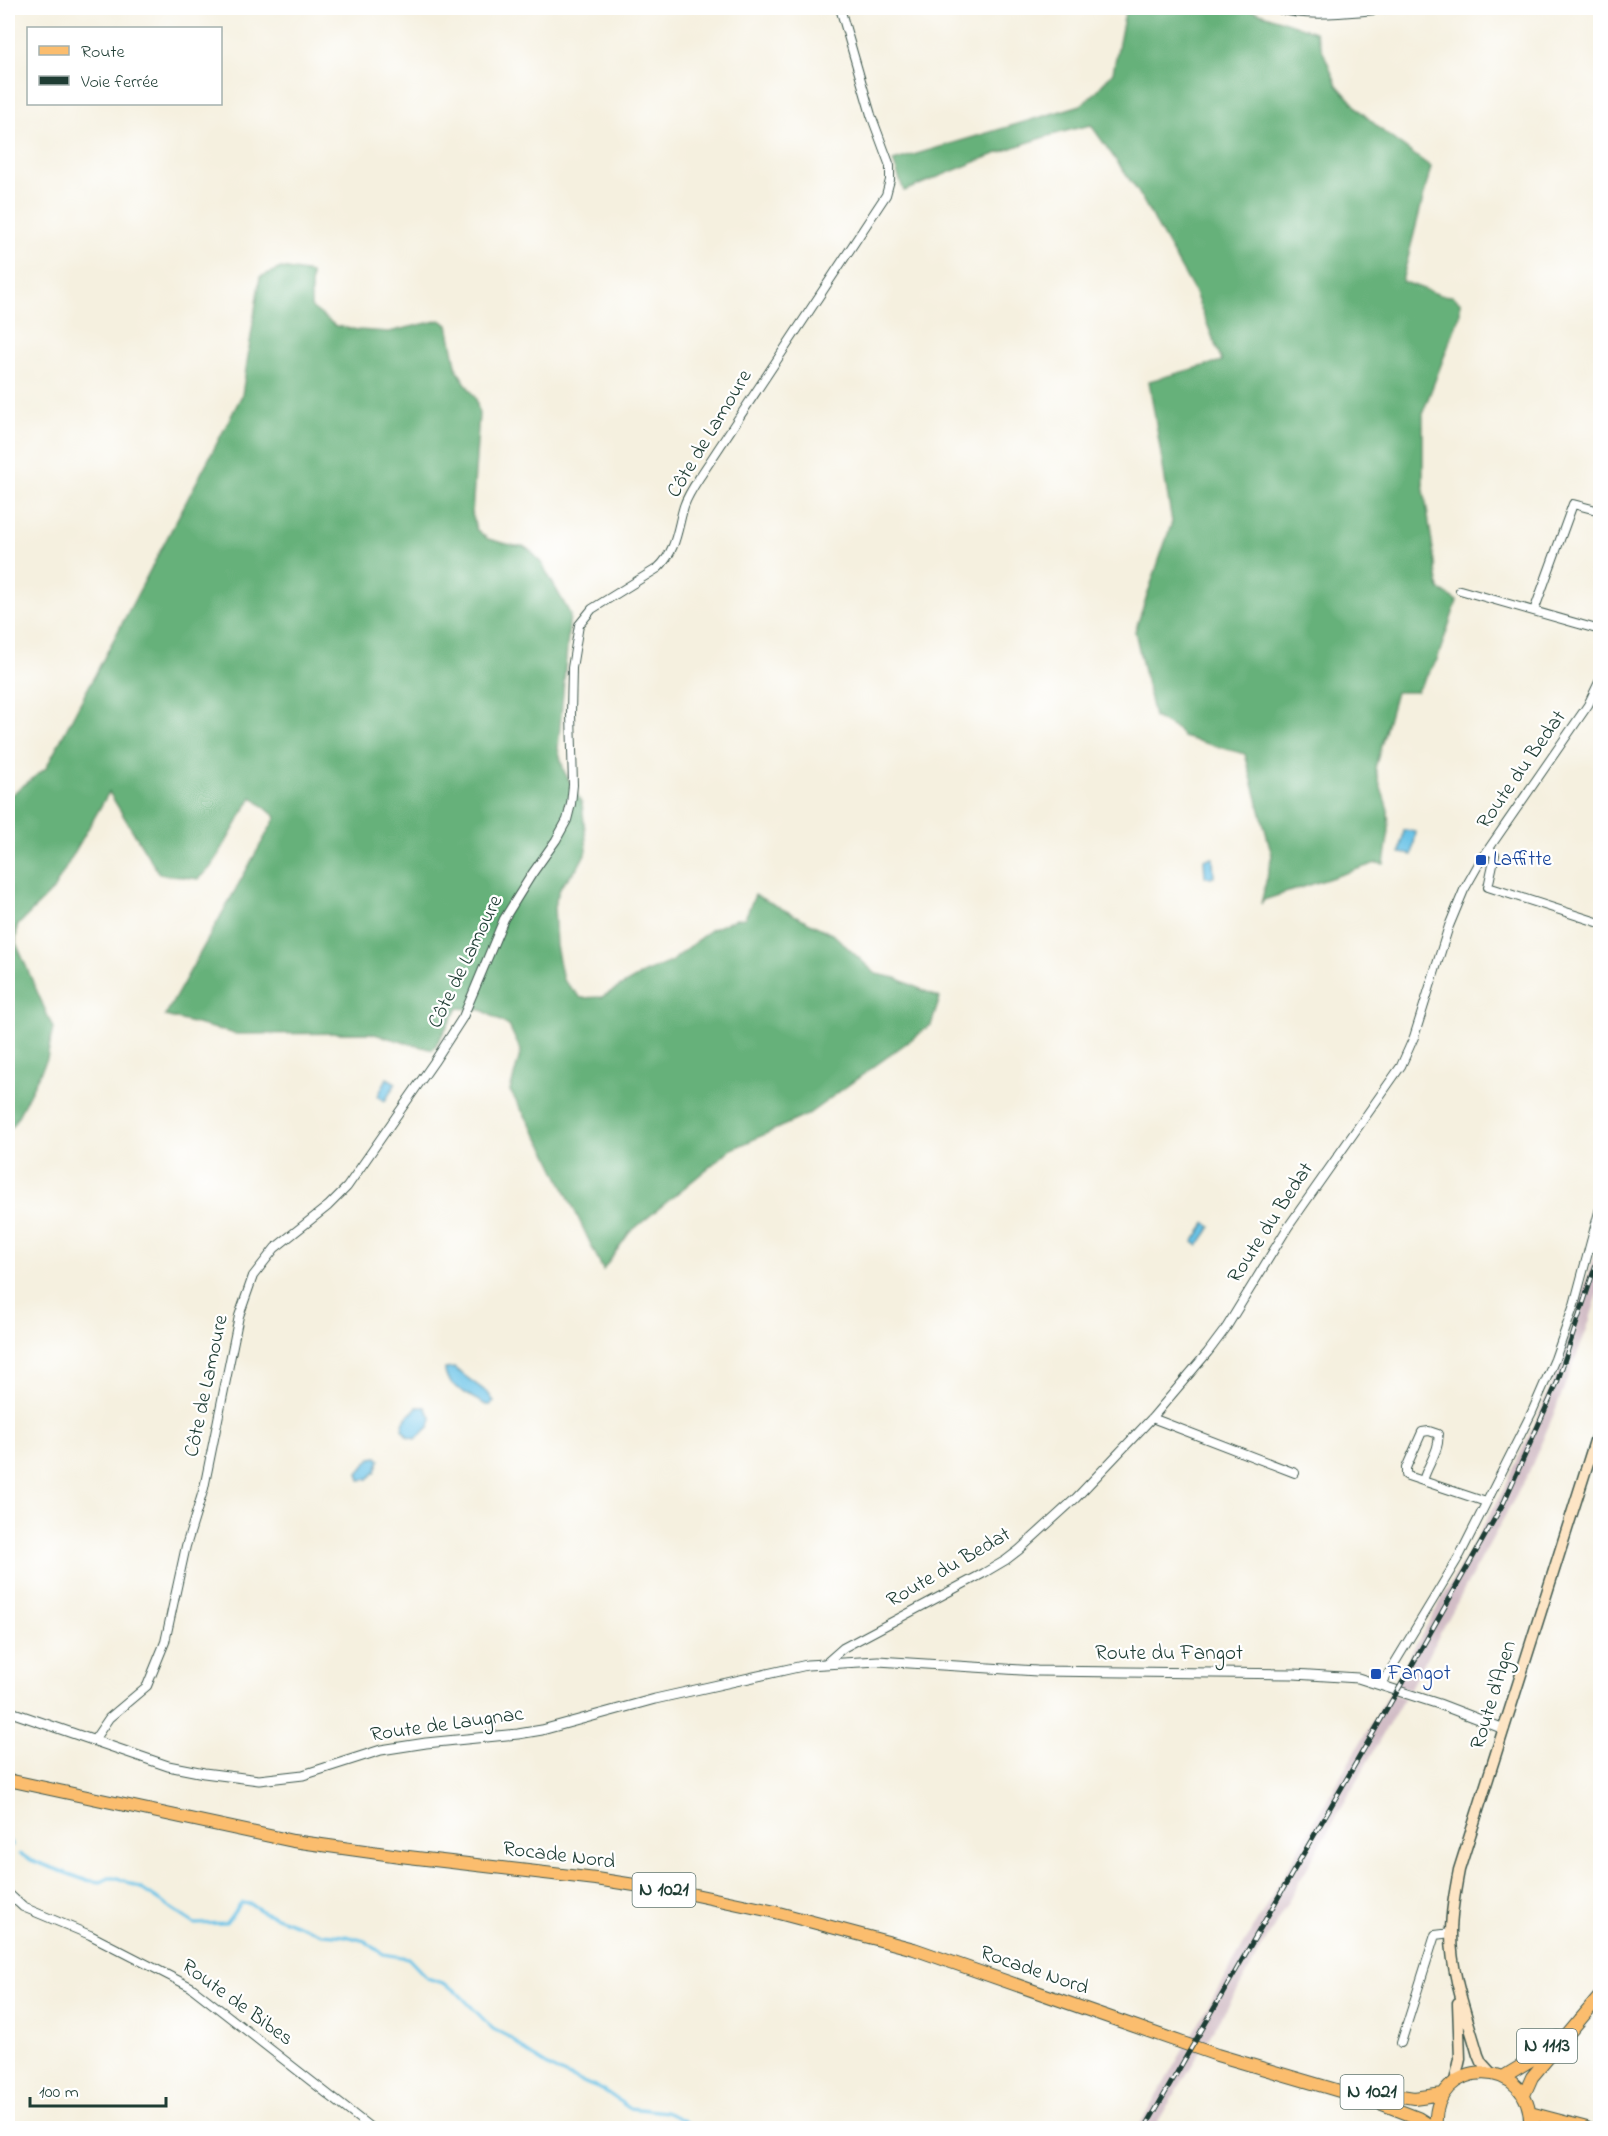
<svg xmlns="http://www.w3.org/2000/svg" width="1608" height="2136" font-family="'Indie Flower',sans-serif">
<rect width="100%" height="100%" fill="#fff"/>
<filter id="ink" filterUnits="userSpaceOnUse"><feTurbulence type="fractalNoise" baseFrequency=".0167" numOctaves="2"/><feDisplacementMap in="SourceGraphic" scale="12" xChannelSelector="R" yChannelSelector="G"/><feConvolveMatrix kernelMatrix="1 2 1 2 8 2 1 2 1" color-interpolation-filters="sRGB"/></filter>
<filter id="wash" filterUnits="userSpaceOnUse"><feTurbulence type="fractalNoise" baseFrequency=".008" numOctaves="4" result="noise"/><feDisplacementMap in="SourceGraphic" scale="24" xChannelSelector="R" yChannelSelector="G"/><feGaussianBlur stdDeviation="1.35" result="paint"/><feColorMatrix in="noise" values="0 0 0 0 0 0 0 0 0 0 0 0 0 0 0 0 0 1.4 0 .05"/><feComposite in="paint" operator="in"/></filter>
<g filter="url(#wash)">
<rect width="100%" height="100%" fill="#f5f0df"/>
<path fill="#d2bdc6" d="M1600 1237V1287L1587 1329 1553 1416 1528 1474 1409 1690 1394 1684 1502 1493 1535 1423 1561 1362Z
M1389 1693 1404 1698 1233 1998 1154 2128H1138Z"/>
<path fill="#66b17a" stroke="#427757" stroke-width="1.5" d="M1126 8H1245L1315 32 1337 85 1360 111 1386 134 1431 167 1402 281 1440 295 1452 296 1460 302V315L1423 412V483L1439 589 1457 601 1437 660 1416 692H1396L1375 768 1388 810 1389 830 1384 864 1376 863 1264 900 1261 904 1272 855 1245 754 1183 737 1178 730 1154 717 1135 631 1172 522 1149 381 1222 361 1194 291 1137 190 1091 125C1026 139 965 166 904 191L893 161 1081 105 1095 93 1113 72Z
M281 268 311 273V307L336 326 358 330 389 332 440 320 448 325 457 370 476 399 479 414 472 514 476 529 488 539 515 546H523L531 551 542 564 570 614 558 749 564 771 582 803 587 850 578 867 561 886 554 906 556 946 563 980 581 998 602 997 644 973 671 962 710 930 736 919 745 918 755 895 834 935 876 974 896 978 940 998 931 1025 807 1115 730 1150 629 1233 603 1270 546 1150 510 1091 521 1051 509 1026 482 1010 458 1008 433 1050 370 1033 236 1034 165 1016 276 817 252 797 212 866 198 879 159 874 109 792 53 890 17 926 16 943 53 1028 47 1059 13 1126 8 1129V797L46 768 216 445 242 395 260 277Z"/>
<path fill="#6ac3e7" stroke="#44808e" stroke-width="1.5" d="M1404 830 1416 832 1412 855 1400 853Z
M1213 858 1214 877H1205L1204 859Z
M387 1078 396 1083 385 1101 378 1096Z
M1206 1223 1211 1227 1198 1246 1193 1242Z
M454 1368 488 1393 494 1402 490 1405H486C474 1398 443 1384 445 1369Z
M417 1407H425L432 1419 429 1427 416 1439 408 1437 402 1429 404 1421Z
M377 1457 380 1460 376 1471 368 1479 360 1480 358 1473 371 1458Z"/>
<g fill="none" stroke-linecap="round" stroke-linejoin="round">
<path stroke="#6ac3e7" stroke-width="3" d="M8 1840 12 1845
M20 1854 31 1860 85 1880 101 1882 109 1878H118L140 1888 195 1924 226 1923 241 1903 251 1904 263 1912 322 1934 346 1936 365 1941 383 1954 408 1958 427 1978 443 1983 455 1990 493 2029 511 2038 526 2052 551 2068 565 2075 605 2091 629 2108 666 2112 683 2120 695 2128"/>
</g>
</g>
<g filter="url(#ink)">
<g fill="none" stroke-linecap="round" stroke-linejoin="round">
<defs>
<path id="minor" d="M1274 8C1311 19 1359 11 1397 8
M1460 590 1600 630
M1534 611 1573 504 1600 511
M1489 849 1495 855 1488 887 1600 923
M1152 1418 1295 1473
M1423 1481C1427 1465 1441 1449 1438 1434L1429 1431 1422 1432 1406 1468V1475L1408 1476 1486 1502
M826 1663 843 1648 984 1573 1006 1560 1019 1550 1076 1498 1152 1418 1208 1352 1226 1328 1288 1227 1401 1066 1414 1037 1449 926 1464 890 1481 860 1588 705 1600 680
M1382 1684 1460 1555 1532 1412 1555 1359 1574 1305 1600 1208
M94 1740 109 1718 147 1686 165 1642 186 1546 204 1488 239 1316 253 1276 275 1248 328 1206 347 1187 434 1062 463 1017 504 919 532 874 556 840 567 820 571 804 573 785 571 714 572 668 579 625 592 609 658 568C677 550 677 529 684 506 688 494 696 483 703 472L886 195 890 180V166L871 115 840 8
M8 1893 23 1907 90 1935 191 1987 371 2128
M1401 2043 1435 1935 1451 1933"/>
<path id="tertiary" d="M8 1711 168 1766 204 1773 259 1780 303 1775 381 1750 426 1743 518 1734 542 1730 655 1699 807 1665 878 1661 1037 1671 1294 1674 1358 1678 1439 1704 1504 1729"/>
<path id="secondary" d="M1491 2073 1481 2062 1478 2055C1467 2016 1451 1975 1451 1934 1451 1912 1455 1891 1459 1870L1600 1425
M1455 2081 1460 2059 1458 2003"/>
<path id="primary" d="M8 1780 293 1841 400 1856 596 1879 686 1893 771 1911 914 1949 1217 2055 1377 2102 1418 2118 1434 2128
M1503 2077 1531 2060 1557 2037
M1356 2089 1414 2098 1443 2094
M1524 2095 1532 2077 1600 1996
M1530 2113 1587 2128
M1436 2128C1430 2056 1535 2054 1530 2128"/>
</defs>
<use href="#minor" stroke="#3f584e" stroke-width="10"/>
<use href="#tertiary" stroke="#3f584e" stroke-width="11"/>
<use href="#secondary" stroke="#3f584e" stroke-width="13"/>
<use href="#primary" stroke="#3f584e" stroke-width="14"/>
<use href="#minor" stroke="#fff" stroke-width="8"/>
<use href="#tertiary" stroke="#fff" stroke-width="9"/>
<use href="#secondary" stroke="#fde5c5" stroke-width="10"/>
<use href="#primary" stroke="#fbbd6e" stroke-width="12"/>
<defs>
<path id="rail" d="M1145 2128 1398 1690 1504 1502 1557 1383 1600 1252"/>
</defs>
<use href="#rail" stroke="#1f3d34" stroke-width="5"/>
<use href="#rail" stroke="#fff" stroke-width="3" stroke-dasharray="9" stroke-linecap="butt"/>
</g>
</g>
<g fill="#1a4fb4" stroke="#fff" stroke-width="2">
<rect x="1475" y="854" width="12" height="12" rx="3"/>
<rect x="1370" y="1668" width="12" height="12" rx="3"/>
</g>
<g text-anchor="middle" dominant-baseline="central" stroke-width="4.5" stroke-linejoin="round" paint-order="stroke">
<g fill="#fff" stroke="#627771" stroke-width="1.5">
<rect x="632.5" y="1873" width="63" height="34" rx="4.5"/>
<rect x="1517" y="2029" width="60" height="34" rx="4.5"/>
<rect x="1340.5" y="2075" width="63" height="34" rx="4.5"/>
</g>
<g font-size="20" font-weight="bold" fill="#1f3d34">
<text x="664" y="1890">N 1021</text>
<text x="1547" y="2046">N 1113</text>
<text x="1372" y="2092">N 1021</text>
</g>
<g font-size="21" fill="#1f3d34" stroke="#fff">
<text transform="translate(710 434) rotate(-59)">Côte de Lamoure</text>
<text transform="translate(1522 770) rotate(-55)">Route du Bedat</text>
<text transform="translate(466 962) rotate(-64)">Côte de Lamoure</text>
<text transform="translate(1271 1223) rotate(-57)">Route du Bedat</text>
<text transform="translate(207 1386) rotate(-78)">Côte de Lamoure</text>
<text transform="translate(949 1568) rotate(-30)">Route du Bedat</text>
<text x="1169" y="1654">Route du Fangot</text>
<text transform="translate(1494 1695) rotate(-73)">Route d'Agen</text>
<text transform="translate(447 1725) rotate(-8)">Route de Laugnac</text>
<text transform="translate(559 1856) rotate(7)">Rocade Nord</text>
<text transform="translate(1034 1971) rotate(19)">Rocade Nord</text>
<text transform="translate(237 2003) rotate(36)">Route de Bibes</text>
</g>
<g font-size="21" fill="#164399" stroke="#fff" text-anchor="start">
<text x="1493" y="860">Laffitte</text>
<text x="1388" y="1674">Fangot</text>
</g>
</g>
<rect width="1608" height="2136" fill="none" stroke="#fff" stroke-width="30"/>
<rect x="27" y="27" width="195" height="78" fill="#ffffff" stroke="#a5b1ae" stroke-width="1.5"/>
<rect x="39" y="46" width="30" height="9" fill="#fbbd6e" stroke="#a5b1ae" stroke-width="1.5"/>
<text x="81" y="57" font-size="18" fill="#1f3d34">Route</text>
<rect x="39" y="76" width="30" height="9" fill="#1f3d34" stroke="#a5b1ae" stroke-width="1.5"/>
<text x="81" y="87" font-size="18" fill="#1f3d34">Voie ferrée</text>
<path d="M30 2097v9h136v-9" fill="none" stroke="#1f3d34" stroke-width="3"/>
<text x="39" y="2097" font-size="18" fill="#1f3d34" stroke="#ffffff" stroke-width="4.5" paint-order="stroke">100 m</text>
</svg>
